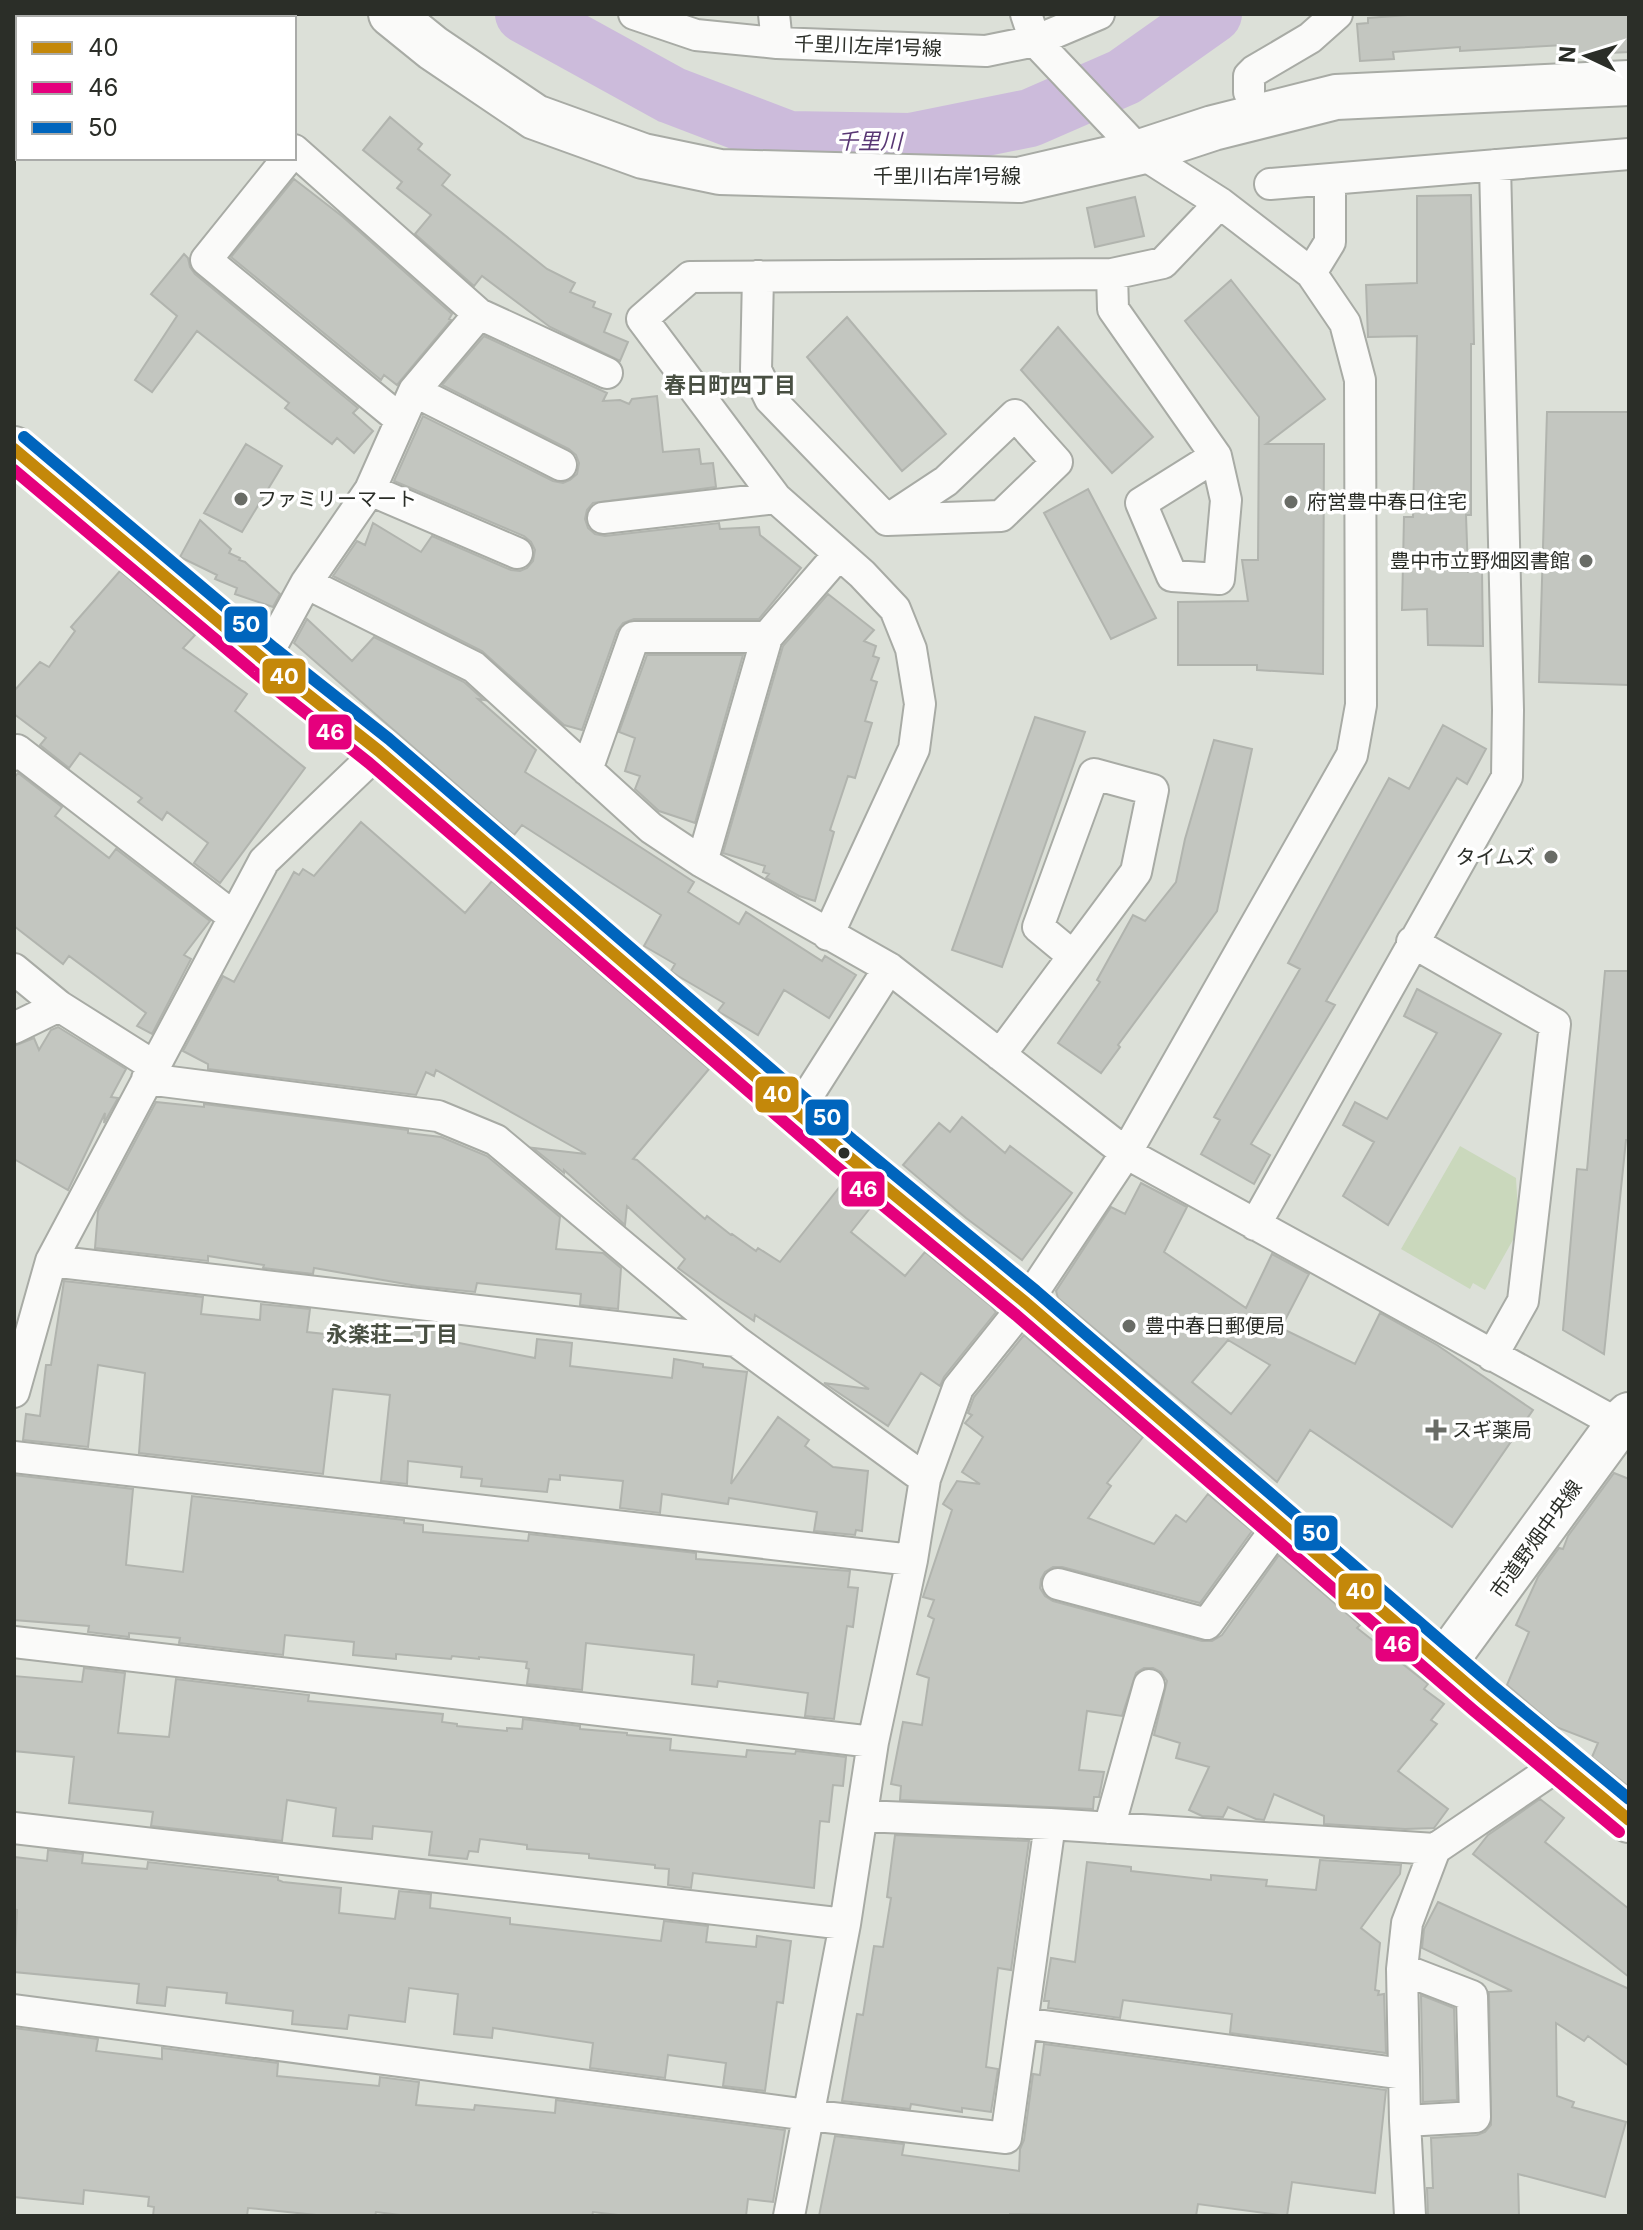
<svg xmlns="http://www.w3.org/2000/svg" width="1643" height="2230" font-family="Inter,'Noto Sans JP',sans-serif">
<rect width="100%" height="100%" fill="#dce0d8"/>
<path fill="#cad8bc" d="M1460 1146 1516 1178 1519 1229 1485 1290 1473 1283 1470 1289 1401 1249Z"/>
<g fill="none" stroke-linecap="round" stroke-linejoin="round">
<path stroke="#ccbbdb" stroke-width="58" d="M524 14 671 95 789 140 911 142 1030 118 1124 77 1213 14"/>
</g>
<path fill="#c3c6c0" stroke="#b1b4ae" stroke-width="2" fill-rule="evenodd" d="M1421 14H1629V52L1565 55 1564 45 1460 51V47L1393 52 1394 59 1360 61 1357 24 1368 23V18Z
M390 117 422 144 418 149 450 175 442 185 547 269 575 283 570 292 595 302 593 307 611 314 604 332 628 342 620 361 550 327 482 276 474 286 415 234 431 215 397 188 402 182 363 150Z
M294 179 343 217 452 314 449 319 451 320 397 385 384 375 381 380 231 257Z
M1471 195 1474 344H1471V515H1466L1468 572 1482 571 1483 646 1428 645 1427 609 1402 610 1404 517H1413L1417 336 1368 337 1366 285 1417 283V196Z
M1135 197 1144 236 1095 247 1087 208Z
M184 254 188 258 190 267 195 274 358 408 353 413 373 431 354 453 337 438 332 444 285 408 289 403 197 331 152 392 135 380 177 316 151 294Z
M1231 280 1325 399 1266 444H1324L1323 674 1257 670V665H1178V602L1248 601 1242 560H1258L1259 417 1185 321Z
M847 317 946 434 902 471 807 357Z
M1058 327 1153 437 1112 473 1021 370Z
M484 336 607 393 603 401 620 400 629 404 632 399 657 396 663 452 699 449 701 464 713 463 716 487 593 503 587 510 585 519 588 528 595 534 605 536 719 523 720 529 759 527 760 535 801 568 759 619H634L623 623 617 631 582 730 564 725 482 651 333 576 357 541 365 545 373 523 421 552 432 536 511 570 520 571 527 568 533 561 535 550 531 542 524 536 394 481 423 416 553 481 563 483 570 480 577 474 579 463 576 455 569 449 442 385Z
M1547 412H1629V685L1539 682Z
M246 444 282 466 242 532 204 513Z
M1088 489 1156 618 1111 639 1044 513Z
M200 520 231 549 229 553 240 558 239 560 245 562 280 594 273 607 235 594 237 588 215 579 217 575 180 557Z
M120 571 195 635 183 648 247 694 235 711 305 768 220 883 194 863 208 843 167 812 162 820 138 802 142 798 80 753 69 768 40 745 46 738 14 714V691L40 662 49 667 75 631 71 627Z
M828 594 874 630 864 641 876 646 873 656 879 658 871 680 877 682 865 721 872 723 855 778 848 776 830 830 834 832 815 901 799 896 766 878 769 874 763 872 765 866 723 853 783 646Z
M307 619 352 661 374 637 464 682 484 700 478 699 536 750 525 772 694 882 688 892 739 924 746 912 822 961 825 956 856 975 829 1018 784 990 758 1035 721 1013 718 1011 724 1003 678 976 671 971 675 964 644 946 661 915 522 825 514 835 294 643Z
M647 655H743L695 823 659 811 635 789 640 776 625 771 635 738 619 732Z
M1035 717 1085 732 1002 967 952 950Z
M1443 725 1486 749 1467 784 1457 778 1326 1001 1335 1005 1251 1144 1270 1155 1254 1184 1201 1154 1220 1120 1214 1117 1300 969 1288 963 1389 778 1409 789Z
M1214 740 1252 749 1217 911 1118 1045 1120 1047 1101 1073 1058 1043 1100 982 1097 980 1133 915 1145 921 1176 882 1185 839Z
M18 773 62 807 55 816 109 858 116 849 210 921 184 955 191 959 152 1034 137 1026 146 1013 69 956 63 964 14 926V778Z
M361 822 465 913 492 881 709 1069 633 1159 637 1160 705 1219 707 1216 731 1235 732 1234 756 1251 758 1248 780 1262 842 1184 871 1207 851 1232 905 1276 925 1252 991 1306 996 1312 944 1377 940 1386 921 1373 888 1426 824 1383 869 1389 755 1315 754 1321 719 1298 678 1268 685 1259 627 1206 625 1225 564 1170V1173L533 1148 586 1154 436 1070 434 1076 426 1072 416 1095 208 1069V1064L183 1051 223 976 234 982 294 872 299 875 303 869 314 876Z
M1605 971H1629V1140H1626L1604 1354 1563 1330 1577 1169 1587 1170Z
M1417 989 1501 1034 1388 1225 1343 1196 1374 1142 1343 1125 1355 1102 1387 1119 1437 1033 1404 1016Z
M58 1027 126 1069 111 1097 118 1098 104 1123 105 1113 68 1190 14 1159V1046L34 1038 39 1050 51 1030Z
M156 1102 204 1107V1104L408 1130V1133L441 1137 487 1156 560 1217 556 1249 603 1253 621 1268 618 1309 580 1305 581 1294 477 1283 475 1292 417 1286 314 1268 313 1274 263 1268 264 1265 208 1256V1261L95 1248 98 1211Z
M962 1117 1005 1153 1010 1146 1072 1193 1022 1260 966 1218 903 1165 939 1123 950 1132Z
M1141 1183 1187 1207 1164 1252 1246 1308 1272 1254 1309 1274 1281 1328 1355 1364 1380 1313 1437 1345 1533 1410 1452 1527 1310 1430 1277 1482 1058 1298 1056 1291 1111 1207 1125 1214ZM1228 1340 1270 1365 1231 1414 1192 1382Z
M64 1281 203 1297 201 1314 260 1320 261 1304 310 1309 307 1332 400 1342 401 1337 411 1338 413 1321 451 1326 449 1341 535 1358 537 1339 572 1343 570 1366 672 1378 674 1359 703 1364V1367L747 1372 731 1484 778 1417 809 1440 805 1446 833 1467 868 1471 862 1531 856 1530 855 1535 814 1531 817 1512 729 1498 728 1504 662 1494 660 1513 620 1508 623 1481 560 1475V1480L549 1479 547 1492 481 1486 482 1479 461 1477 462 1467 408 1461 407 1484 381 1481 390 1395 333 1389 323 1474 139 1453 145 1373 98 1365 88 1447 23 1440 26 1414 40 1416 46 1365H51Z
M1024 1335 1143 1437 1107 1483 1111 1486 1088 1518 1154 1544 1176 1515 1186 1522 1208 1494 1252 1531 1200 1603 1062 1567H1053L1045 1572 1041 1579 1040 1588 1045 1596 1053 1601 1202 1641H1212L1222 1635 1279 1555 1360 1625 1357 1628 1428 1684 1424 1689 1444 1704 1431 1720 1437 1724 1398 1771 1448 1809 1434 1828 1405 1829 1324 1824V1816L1274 1794 1264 1820 1256 1819 1228 1807 1223 1817 1202 1816 1189 1810 1209 1767 1176 1758 1180 1743 1154 1735 1167 1681 1161 1672 1153 1668H1144L1136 1673 1122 1716 1087 1711 1079 1770 1104 1772 1099 1797H1094L1093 1809 900 1800 901 1786 891 1784 903 1722 922 1725 929 1678 917 1674 934 1619 928 1616 934 1600 923 1597 952 1510 943 1504 957 1481 980 1484 962 1472 983 1437 965 1423 972 1415 968 1413 974 1397Z
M1614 1473 1629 1479V1787L1592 1757 1598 1743 1556 1727 1507 1685 1529 1632 1516 1625 1538 1577 1559 1548 1563 1549 1568 1536Z
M14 1475 133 1489 126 1565 183 1572 192 1496 404 1520V1523L423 1525V1532L528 1541 529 1534 696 1553V1559L850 1571 848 1587 858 1588 853 1627 847 1626 834 1719 805 1716 808 1693 718 1681 717 1687 692 1684 694 1655 586 1643 582 1690 527 1684 529 1669 526 1668 527 1662 479 1657V1659L452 1656 451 1659 396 1654V1659L353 1655 354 1642 285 1635 283 1655 179 1643 180 1638 129 1633V1637L88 1632 89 1626 14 1620Z
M84 1668 125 1673 118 1733 169 1737 176 1679 309 1695 308 1701 443 1714 442 1722 457 1724V1726L507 1731V1728L522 1729 523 1719 580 1726V1729L627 1733V1735L671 1739 670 1750 746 1757 747 1750 795 1754 796 1751 846 1757 843 1786 833 1785 829 1822 820 1821 814 1888 693 1873 691 1888 668 1885 669 1869 655 1868V1865L589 1858V1854L527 1849V1845L480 1839 478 1852 469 1851 467 1859 429 1855 432 1832 373 1826 372 1839 333 1836 336 1808 287 1800 282 1841 151 1826 153 1812 69 1803 74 1757 14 1751V1676L82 1682Z
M1540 1799 1564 1818 1545 1842 1629 1909V1977L1473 1854 1488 1835Z
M895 1835 1029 1841 1011 1970 998 1968 986 2067 998 2069 991 2112 962 2108V2112L911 2104 910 2109 842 2101 857 2014 863 2015 874 1946 883 1947 891 1898 887 1897Z
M48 1850 83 1854 82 1863 147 1869 148 1862 278 1877V1880L283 1882 341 1888 339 1913 395 1919 399 1891 431 1894 430 1908 510 1918V1924L661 1941 664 1921 708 1926 706 1942 756 1947 757 1936 791 1941 783 2003 777 2002 765 2091 723 2086 726 2063 668 2055 665 2078 590 2068 593 2043 493 2028 492 2038 454 2034 458 1994 409 1988 405 2022 349 2015 347 2029 292 2024 293 2011 226 2003 227 1993 167 1987 165 2006 137 2003 139 1984 14 1972 17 1910 14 1909V1857L47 1861Z
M1320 1860 1401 1865 1400 1874 1361 1928 1380 1943 1375 1990 1379 1991 1378 1995 1384 1994 1386 2053 1230 2033 1232 2014 1123 2000 1120 2018 1048 2008 1049 2001H1044L1051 1958 1075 1962 1087 1862 1131 1867V1871L1211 1880V1875L1267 1880 1266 1886 1316 1890Z
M1438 1902 1629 1989V2066L1588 2036 1584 2041 1556 2023 1557 2096 1574 2102 1572 2107 1626 2122 1605 2197 1518 2174 1519 2216H1428L1427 2188H1433L1431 2138 1477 2135 1485 2132 1491 2125 1489 1992 1512 1991 1422 1948 1424 1929Z
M1421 1995 1454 2008 1457 2100 1423 2102Z
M14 2028 98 2039 96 2051 162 2059V2048L278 2063 277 2076 379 2086 380 2077 419 2082 416 2105 474 2110 475 2105 555 2113 556 2100 785 2130 773 2202 748 2199 746 2216H627L593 2212 592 2216H409L376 2212 375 2216H326L248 2208 247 2216H153L154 2207 148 2206 149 2197 84 2190 83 2204 14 2197Z
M1044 2044 1386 2090 1375 2193 1292 2182 1287 2216 1198 2204 1196 2216 1010 2214V2216H819L835 2136 904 2144 902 2155 1019 2171 1020 2149 1024 2140 1033 2074 1040 2075Z"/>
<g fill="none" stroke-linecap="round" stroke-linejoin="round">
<defs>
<path id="street" d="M634 14 696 35 777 43 986 51 1035 41 1099 14
M774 14 777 43
M1249 92V76L1254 71 1310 38 1337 14
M294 150 479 314 607 373
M288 158 206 260 401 420
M1270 184 1629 154
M1311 273 1330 242V180
M1112 274 1113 309 1216 456 1226 500 1219 579 1172 576 1141 503 1216 456
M758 276 756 370 770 399 887 520 946 481 1015 415 1057 462 1001 516 887 520
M414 391 561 465
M370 490 517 553
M603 518 776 498
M306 583 474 667 651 828 702 862 889 968 1126 1153 1629 1430
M264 660 306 583 370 490 414 391 479 314
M14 755 17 750 234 917
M587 770 634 637H767
M702 862 767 637 839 554
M828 935 914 749 920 704 911 649 895 609 862 574 776 498 642 319 690 277 1112 274 1163 263 1220 203
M1412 942 1555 1024 1523 1301 1492 1356
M14 969 59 1006 154 1066
M14 1028 59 1006
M1000 1055 1136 872 1153 790 1094 774 1038 927 1073 956
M147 1079 438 1116 496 1140 736 1341 925 1479
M798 1111 889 968
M1255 1225 1507 777 1508 710 1495 165
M51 1261 736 1341
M14 1392 51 1261 264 861 379 751
M14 1457 912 1560
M1058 1584 1207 1624 1281 1522
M14 1642 873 1742
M862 1816 1050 1824 1435 1849 1562 1763
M14 1828 845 1924
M1109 1828 1149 1685
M1402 1969 1472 1996 1475 2117 1405 2121
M14 2010 808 2115 1006 2138 1050 1824
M1022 2023 1404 2074
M789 2216 845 1924 873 1742 912 1560 925 1479 958 1388 1026 1303 1126 1153 1352 755 1361 705 1360 380 1345 323 1311 273 1220 203 1140 152 1035 41 1026 14
M1410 2216 1405 2121 1402 1969 1407 1923 1435 1849"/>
<path id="secondary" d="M391 14 433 48 535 117 643 156 720 172 1019 180 1140 152 1213 128 1336 97 1629 83
M1444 1663 1618 1425 1629 1415"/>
<path id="primary" d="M14 449 264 660 379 751 844 1153 1026 1303 1483 1698 1629 1820"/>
</defs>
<use href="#street" stroke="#a8aba5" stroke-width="34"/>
<use href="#secondary" stroke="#a8aba5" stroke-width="48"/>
<use href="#primary" stroke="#a8aba5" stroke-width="48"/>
<use href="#street" stroke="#fafaf9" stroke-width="30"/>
<use href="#secondary" stroke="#fafaf9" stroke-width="44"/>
<use href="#primary" stroke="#fafaf9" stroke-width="44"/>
<defs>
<path id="bus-1" d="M14 449 264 660 379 751 844 1153 1026 1303 1483 1698 1629 1820"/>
<path id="bus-2" d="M14 470 254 672 369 763 834 1165 1016 1315 1473 1710 1619 1832"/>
<path id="bus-3" d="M24 437 274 648 389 739 854 1141 1036 1291 1493 1686 1629 1799"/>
</defs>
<use href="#bus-1" stroke="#fff" stroke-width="18"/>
<use href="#bus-2" stroke="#fff" stroke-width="18"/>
<use href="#bus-3" stroke="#fff" stroke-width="18"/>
<use href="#bus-1" stroke="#c4880a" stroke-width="12"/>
<use href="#bus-2" stroke="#e5007d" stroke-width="12"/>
<use href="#bus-3" stroke="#0065bd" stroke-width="12"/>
</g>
<g fill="#696c66" stroke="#fff" stroke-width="3">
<circle cx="241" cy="499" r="8"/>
<circle cx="1291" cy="502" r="8"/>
<circle cx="1586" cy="561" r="8"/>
<circle cx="1551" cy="857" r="8"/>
<circle cx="1129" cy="1326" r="8"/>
<path d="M1432 1418h8v8h8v8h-8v8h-8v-8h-8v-8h8z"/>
</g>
<circle fill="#2b2e28" stroke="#fff" stroke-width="3" cx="844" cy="1153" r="7"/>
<g text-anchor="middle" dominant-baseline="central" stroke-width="7" stroke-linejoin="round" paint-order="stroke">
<g font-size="20" fill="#2b2e28" stroke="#fff">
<text transform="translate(868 46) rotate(2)">千里川左岸1号線</text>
<text x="947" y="176">千里川右岸1号線</text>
<text transform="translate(1536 1539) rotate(-54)">市道野畑中央線</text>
</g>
<g font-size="20" fill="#2b2e28" stroke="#fff" text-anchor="start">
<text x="257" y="499">ファミリーマート</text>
<text x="1307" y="502">府営豊中春日住宅</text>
<text x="1570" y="561" text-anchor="end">豊中市立野畑図書館</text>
<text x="1535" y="857" text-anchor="end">タイムズ</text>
<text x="1145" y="1326">豊中春日郵便局</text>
<text x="1452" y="1430">スギ薬局</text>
</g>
<g font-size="22" font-style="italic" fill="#593774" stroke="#fff">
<text x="869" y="141">千里川</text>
</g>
<g font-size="22" font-weight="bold" fill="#495043" stroke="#fff">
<text x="730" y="385">春日町四丁目</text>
<text x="392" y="1334">永楽荘二丁目</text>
</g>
</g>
<g stroke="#fff" stroke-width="3">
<rect x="223" y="605" width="46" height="39" rx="8" fill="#0065bd"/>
<rect x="261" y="657" width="46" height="38" rx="8" fill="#c4880a"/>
<rect x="307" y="713" width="46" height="38" rx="8" fill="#e5007d"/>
<rect x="754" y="1075" width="46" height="39" rx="8" fill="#c4880a"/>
<rect x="804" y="1098" width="46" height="39" rx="8" fill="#0065bd"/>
<rect x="840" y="1170" width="46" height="38" rx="8" fill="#e5007d"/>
<rect x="1293" y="1514" width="46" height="38" rx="8" fill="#0065bd"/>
<rect x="1337" y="1572" width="46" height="39" rx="8" fill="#c4880a"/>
<rect x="1374" y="1625" width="46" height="38" rx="8" fill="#e5007d"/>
</g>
<g font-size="22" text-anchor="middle" font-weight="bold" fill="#fff">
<text x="246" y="632">50</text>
<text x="284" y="684">40</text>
<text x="330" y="740">46</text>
<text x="777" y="1102">40</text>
<text x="827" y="1125">50</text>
<text x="863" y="1197">46</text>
<text x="1316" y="1541">50</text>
<text x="1360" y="1599">40</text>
<text x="1397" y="1652">46</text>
</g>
<rect width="1643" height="2230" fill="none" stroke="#2b2e28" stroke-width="32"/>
<rect x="16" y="16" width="280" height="144" fill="#ffffff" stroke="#aaaba9" stroke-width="2"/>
<rect x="32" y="42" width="40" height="12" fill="#c4880a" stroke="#aaaba9" stroke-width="2"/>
<text x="88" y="56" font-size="24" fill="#2b2e28">40</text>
<rect x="32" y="82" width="40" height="12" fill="#e5007d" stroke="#aaaba9" stroke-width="2"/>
<text x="88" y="96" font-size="24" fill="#2b2e28">46</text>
<rect x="32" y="122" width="40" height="12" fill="#0065bd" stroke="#aaaba9" stroke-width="2"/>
<text x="88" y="136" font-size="24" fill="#2b2e28">50</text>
<g transform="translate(1587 56) rotate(274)" stroke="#ffffff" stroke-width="6" paint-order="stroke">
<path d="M0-6L14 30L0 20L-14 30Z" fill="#2b2e28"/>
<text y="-12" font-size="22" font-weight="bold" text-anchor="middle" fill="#2b2e28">N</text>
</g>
</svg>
